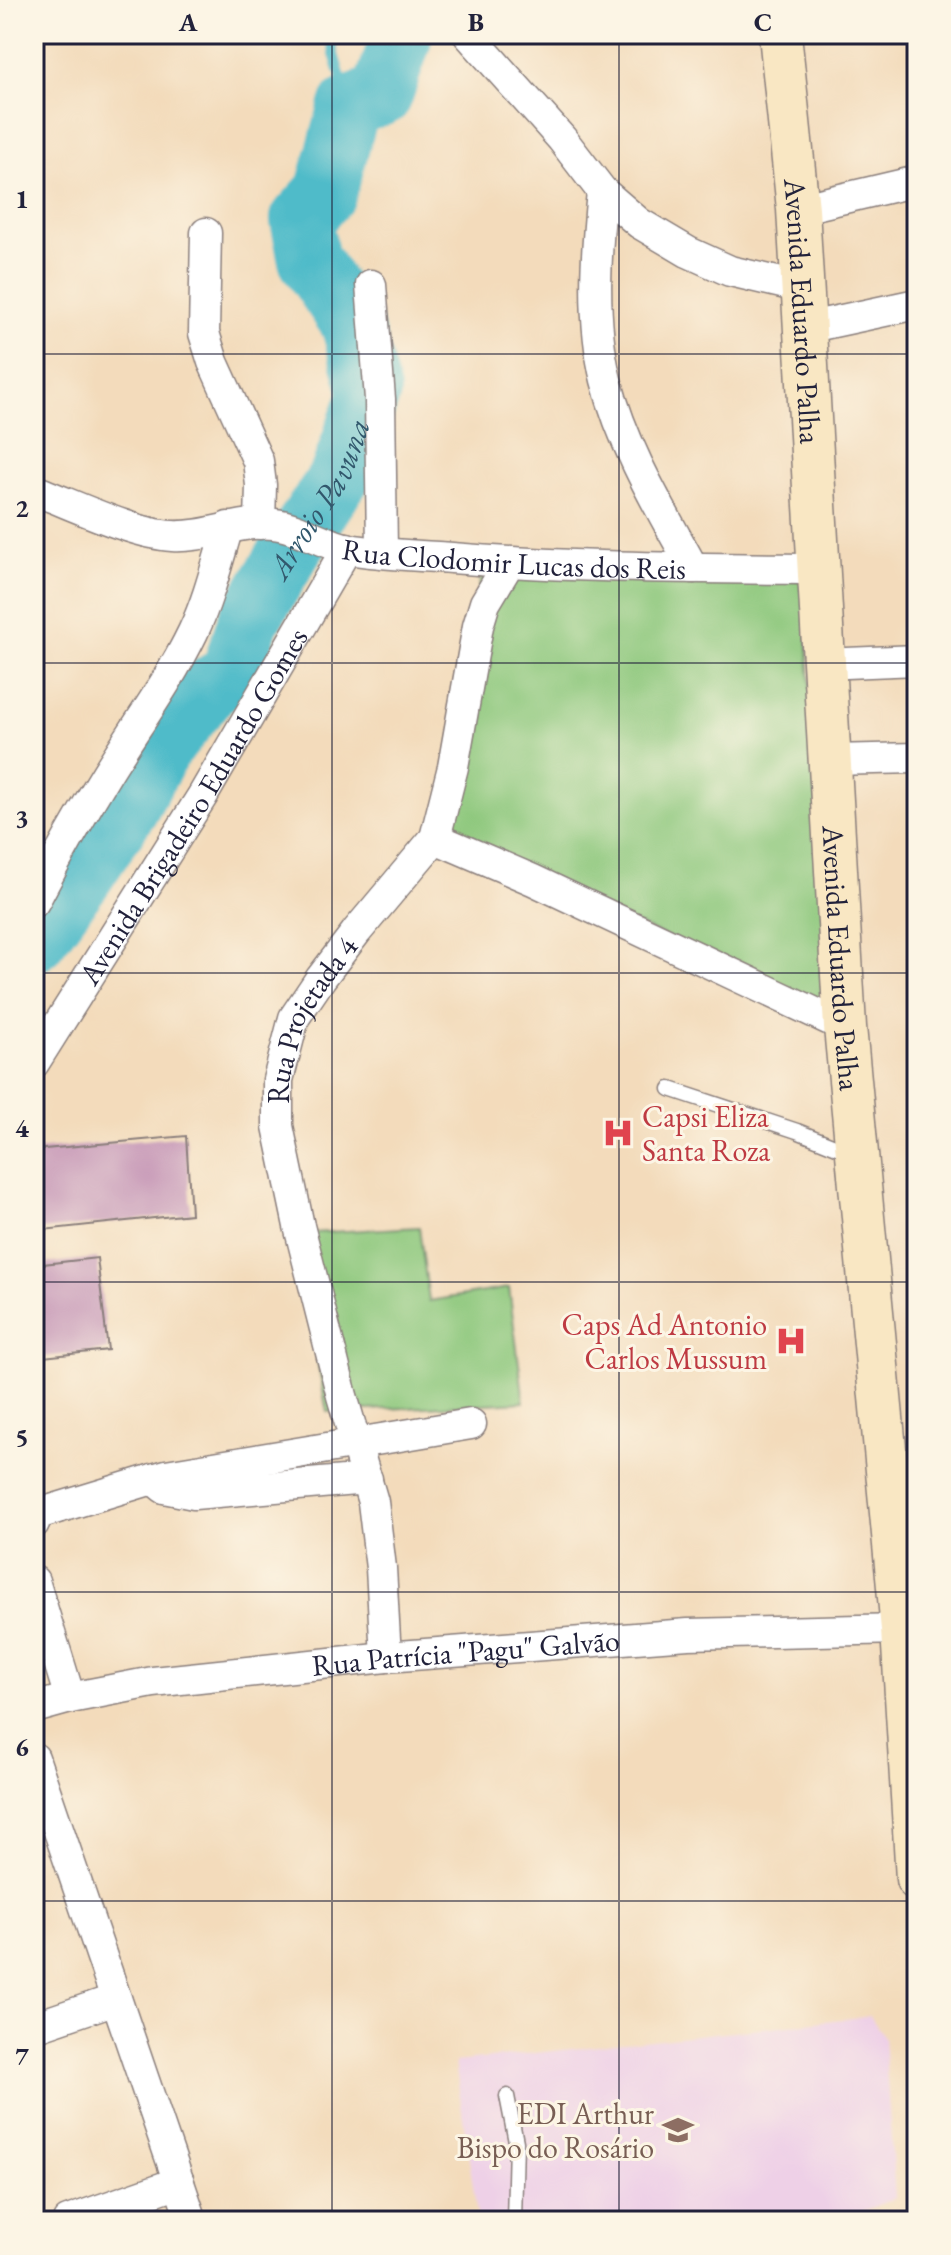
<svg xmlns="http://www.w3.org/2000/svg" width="951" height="2255" font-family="'EB Garamond',serif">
<rect width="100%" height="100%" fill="#fcf5e5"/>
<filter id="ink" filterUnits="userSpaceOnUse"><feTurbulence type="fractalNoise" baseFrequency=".0125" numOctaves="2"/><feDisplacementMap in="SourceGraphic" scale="16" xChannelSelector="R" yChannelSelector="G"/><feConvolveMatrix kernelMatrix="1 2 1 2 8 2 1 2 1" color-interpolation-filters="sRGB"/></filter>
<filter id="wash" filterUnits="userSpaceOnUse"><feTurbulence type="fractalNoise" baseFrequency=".006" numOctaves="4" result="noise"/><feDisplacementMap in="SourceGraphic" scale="32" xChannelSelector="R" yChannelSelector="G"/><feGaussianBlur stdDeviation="1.8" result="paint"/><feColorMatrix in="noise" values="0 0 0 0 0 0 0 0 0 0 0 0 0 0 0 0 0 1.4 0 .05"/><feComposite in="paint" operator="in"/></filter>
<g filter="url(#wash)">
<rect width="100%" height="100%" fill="#f3dbbb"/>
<path fill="#eed0e7" d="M870 2016 884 2037 895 2198 839 2221H478L455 2062Z"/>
<path fill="#8cc77c" stroke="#57745c" stroke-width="2" d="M483 564 804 580 829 1006 435 838Z
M419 1227 429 1301 509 1288 524 1402 327 1412 293 1234Z"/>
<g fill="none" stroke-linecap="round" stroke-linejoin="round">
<path stroke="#4fbbc9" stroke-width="10" d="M330 34 333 51 350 106"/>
<path stroke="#4fbbc9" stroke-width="62" id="s1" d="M34 941 82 877 127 809 160 750 210 687 231 674 249 620 292 548 340 476 370 392 351 323 309 260 301 220 326 192 350 106 382 95 401 38 400 34"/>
</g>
<g id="blocks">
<path fill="#c595b6" d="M186 1136 191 1214 34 1231V1150Z
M97 1258 108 1350 34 1358V1265Z"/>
</g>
</g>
<g filter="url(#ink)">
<use href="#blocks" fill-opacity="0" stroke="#8a7e7b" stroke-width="2"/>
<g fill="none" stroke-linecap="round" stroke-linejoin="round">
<defs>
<path id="lane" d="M670 1089 797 1131 852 1153
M507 2096 516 2142 514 2221"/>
<g id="street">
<path d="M468 34 562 139 602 191 639 223 688 252 730 271 803 288"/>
<path d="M602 191C596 253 591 319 606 380 623 447 660 508 693 568"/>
<path d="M798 209 917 181"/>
<path d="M206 233 204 333 213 362 258 461 261 485 260 524"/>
<path d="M371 285 380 399 382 551"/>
<path d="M805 328 917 304"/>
<path id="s2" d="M34 490C72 504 133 534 172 536 207 538 239 520 274 524 301 527 323 544 349 549 382 555 418 555 452 558 573 568 695 568 817 569"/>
<path d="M823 664 917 660"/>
<path d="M831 760 917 758"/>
<path d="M435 838 533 880 845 1027"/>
<path d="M34 902C57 858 81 815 107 773 136 726 169 682 193 632 209 598 217 563 228 527"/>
<path id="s3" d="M34 1063 203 795 347 548"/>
<path d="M153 1479 164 1488 194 1494 367 1479"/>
<path d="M34 1523 38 1514 166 1475 471 1424"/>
<path d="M34 1581 70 1698"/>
<path id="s4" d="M386 1657 381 1568 373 1502 342 1396 299 1226 278 1126V1080L294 1018 321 978 357 931 435 838 453 767 478 626 485 603 509 563"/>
<path id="s5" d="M34 1708 70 1698 153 1682 386 1657 688 1634 902 1629"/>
<path d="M34 1758 192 2221"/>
<path d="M34 2027 116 1999"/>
<path d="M68 2221 179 2182"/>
</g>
<g id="secondary">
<path id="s6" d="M780 34 798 209 845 1027 902 1629 917 1879"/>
</g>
</defs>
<use href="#lane" stroke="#8a7e7b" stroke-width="17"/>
<use href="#street" stroke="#8a7e7b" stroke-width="33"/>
<use href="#secondary" stroke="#8a7e7b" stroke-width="45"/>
<use href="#lane" stroke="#fff" stroke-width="14"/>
<use href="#street" stroke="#fff" stroke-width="30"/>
<use href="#secondary" stroke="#f9e7c3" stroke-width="42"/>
</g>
</g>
<path fill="none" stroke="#22223b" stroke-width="2" stroke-opacity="0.55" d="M332 34V2221M619 34V2221M34 354H917M34 663H917M34 973H917M34 1282H917M34 1592H917M34 1901H917"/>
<defs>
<symbol id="hospital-bare" viewBox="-9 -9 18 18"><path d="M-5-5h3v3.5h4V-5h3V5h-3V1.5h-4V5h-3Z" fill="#e0444e" stroke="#fcf5e5" stroke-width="2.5" paint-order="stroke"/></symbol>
<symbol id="school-bare" viewBox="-9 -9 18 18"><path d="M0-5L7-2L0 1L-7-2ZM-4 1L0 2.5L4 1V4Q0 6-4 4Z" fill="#8d6e63" stroke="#fcf5e5" stroke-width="2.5" paint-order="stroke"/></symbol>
</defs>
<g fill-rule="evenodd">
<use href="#hospital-bare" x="596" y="1111" width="44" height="44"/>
<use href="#hospital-bare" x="769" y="1319" width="44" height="44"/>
<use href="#school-bare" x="656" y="2108" width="44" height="44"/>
</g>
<g text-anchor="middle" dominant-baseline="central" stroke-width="6" stroke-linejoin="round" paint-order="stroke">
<g font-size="30" fill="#22223b" stroke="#fcf5e5">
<text stroke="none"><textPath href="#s6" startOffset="278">Avenida Eduardo Palha</textPath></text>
<text stroke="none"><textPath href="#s2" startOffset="494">Rua Clodomir Lucas dos Reis</textPath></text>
<text stroke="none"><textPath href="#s3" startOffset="302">Avenida Brigadeiro Eduardo Gomes</textPath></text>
<text stroke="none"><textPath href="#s6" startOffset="926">Avenida Eduardo Palha</textPath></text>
<text stroke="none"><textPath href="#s4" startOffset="658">Rua Projetada 4</textPath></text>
<text stroke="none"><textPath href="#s5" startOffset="436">Rua Patrícia "Pagu" Galvão</textPath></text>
</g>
<g font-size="30" fill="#be3a42" stroke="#fcf5e5" text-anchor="start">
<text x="642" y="1116">Capsi Eliza<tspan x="642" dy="34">Santa Roza</tspan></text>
<text x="767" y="1324" text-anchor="end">Caps Ad Antonio<tspan x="767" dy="34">Carlos Mussum</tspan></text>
</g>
<g font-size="30" fill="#785e54" stroke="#fcf5e5" text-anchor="end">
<text x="654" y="2113">EDI Arthur<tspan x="654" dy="34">Bispo do Rosário</tspan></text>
</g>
<g font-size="32" font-style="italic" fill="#32586d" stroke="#fcf5e5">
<text stroke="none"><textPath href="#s1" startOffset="532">Arroio Pavuna</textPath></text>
</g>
</g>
<rect width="951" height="2255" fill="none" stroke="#fcf5e5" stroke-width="88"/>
<rect x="44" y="44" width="863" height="2167" fill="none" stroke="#22223b" stroke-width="3"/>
<g font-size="26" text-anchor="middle" font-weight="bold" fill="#22223b">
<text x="188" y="31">A</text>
<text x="476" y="31">B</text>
<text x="763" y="31">C</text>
<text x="22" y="208">1</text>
<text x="22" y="517">2</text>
<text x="22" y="827">3</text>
<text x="22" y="1137">4</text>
<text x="22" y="1446">5</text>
<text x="22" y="1756">6</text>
<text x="22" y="2065">7</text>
</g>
</svg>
